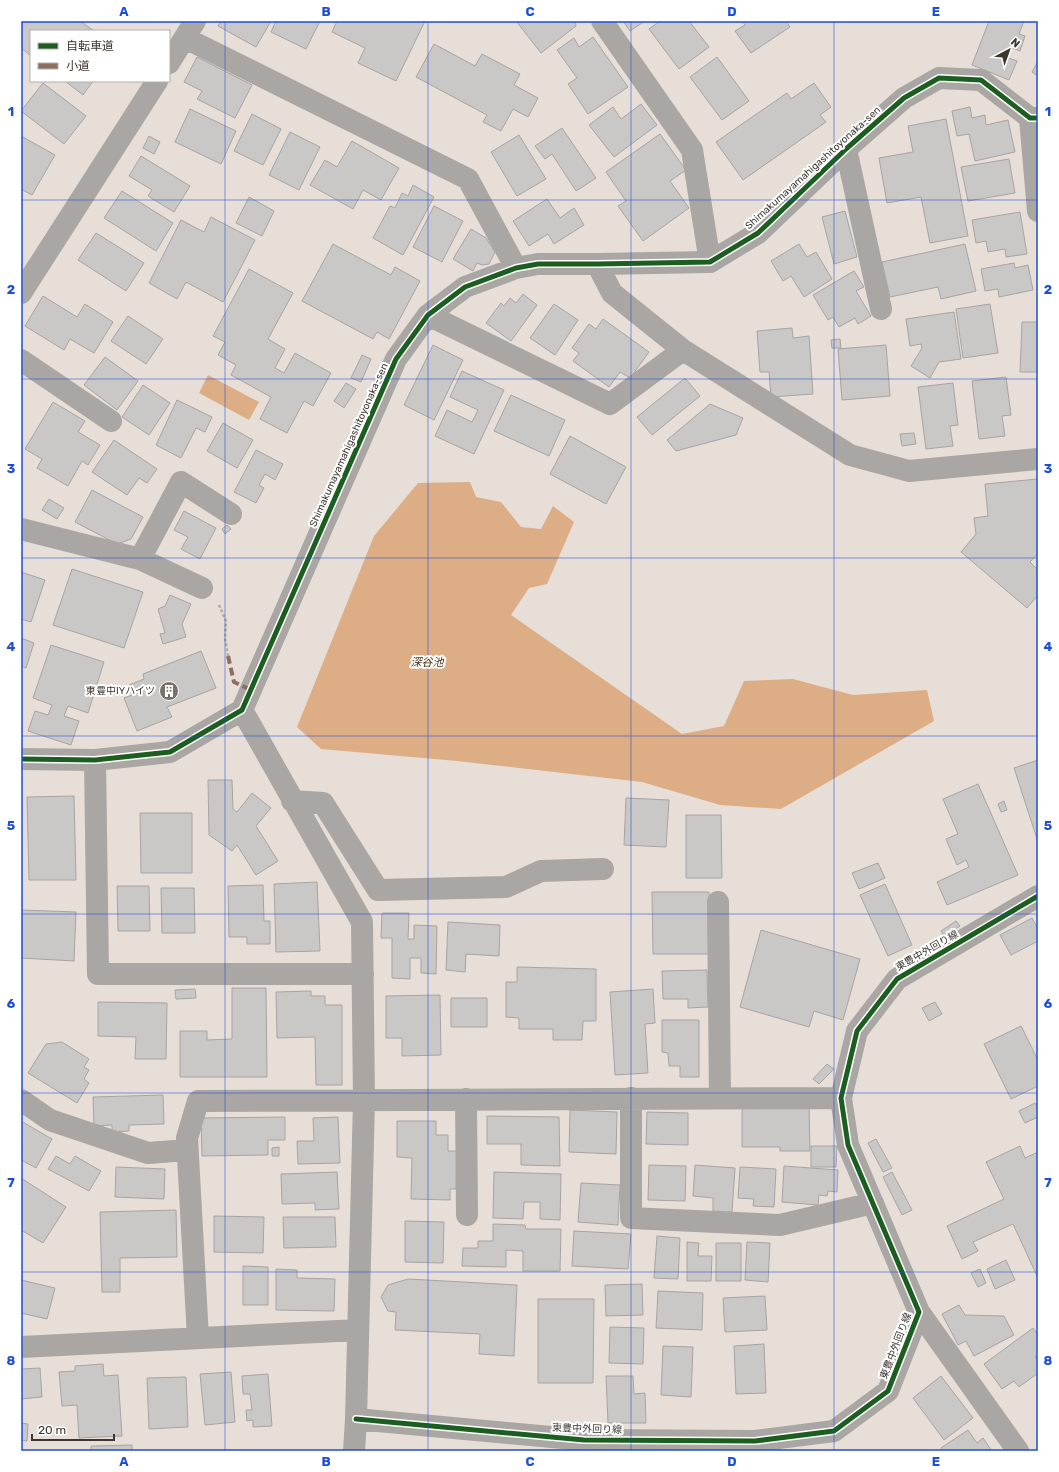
<svg xmlns="http://www.w3.org/2000/svg" width="1059" height="1472" font-family="Rubik,'Noto Sans JP',sans-serif">
<rect width="100%" height="100%" fill="#e7ded7"/>
<path fill="#ddae86" d="M208 375 259 402 249 420 199 393Z
M470 482 476 497 501 502 521 527 541 529 553 506 574 522 547 584 529 588 511 615 682 734 724 726 744 681 793 679 853 695 927 690 934 721 781 809 720 805 642 782 457 761 321 749 297 727 374 536 418 483Z"/>
<path fill="#cac7c7" stroke="#a8a4a4" d="M21 21H80L94 31H31V56L21 48Z
M221 21H271L256 47 218 26Z
M276 21H320L306 49 271 32Z
M337 21H425L396 81 358 63 365 48 332 32Z
M516 21H575L576 26 541 53Z
M623 21H645L630 31Z
M660 21H689L709 47 679 69 649 29Z
M742 21H786L790 27 751 53 735 31 745 25Z
M989 21H1024L1019 34 1025 36 1020 51 1010 47 1006 57 1017 61 1009 80 972 65Z
M593 37 628 87 588 114 568 84 577 78 557 50 574 38 579 47Z
M434 44 475 66 482 54 520 74 514 85 538 98 528 117 513 109 501 131 483 122 487 115 416 77Z
M197 57 252 85 235 118 197 99 202 91 184 82Z
M717 57 749 101 722 120 690 77Z
M1038 61V76L1032 72Z
M65 81H93L83 95Z
M43 83 86 116 64 144 21 111Z
M814 83 831 107 820 115 826 122 743 180 716 142 787 93 791 99Z
M641 104 657 125 614 157 589 125 613 107 621 119Z
M970 107 972 118 985 115 986 125 1008 120 1015 152 975 161 969 134 957 136 952 111Z
M190 109 236 131 221 164 175 142Z
M252 114 281 129 263 165 234 151Z
M946 119 968 236 930 243 921 197 887 203 879 158 913 152 908 126Z
M562 128 596 178 576 191 552 154 545 159 535 146Z
M290 132 320 147 299 190 269 175Z
M660 134 686 170 670 181 689 208 643 241 618 206 626 201 606 172Z
M519 135 546 179 517 196 491 152Z
M21 136 55 155 32 195 21 189Z
M149 136 160 142 154 154 143 148Z
M352 141 399 168 381 200 363 190 353 209 310 185 325 160 337 167Z
M141 156 190 186 174 212 148 196 152 190 129 176Z
M1009 159 1015 193 968 201 961 167Z
M413 185 434 197 403 255 373 238 390 206 395 208 402 193 408 196Z
M122 191 173 223 156 251 104 218Z
M249 197 274 211 262 236 236 223Z
M547 199 560 218 574 208 584 225 554 244 548 234 529 246 513 221Z
M434 206 463 221 442 262 413 247Z
M845 211 857 257 834 264 822 217Z
M1020 212 1027 254 1006 257 1005 249 988 252 986 241 976 243 972 220Z
M211 217 255 240 223 302 186 282 177 299 149 283 181 220 204 232Z
M471 229 486 238 495 252 489 264 482 265 477 263 473 271 453 259Z
M96 233 144 263 126 291 78 260Z
M333 244 391 275 395 267 420 281 389 339 377 332 373 339 302 301Z
M799 244 807 257 816 252 832 279 804 297 791 276 783 281 771 261Z
M965 244 976 291 941 299 938 287 890 297 882 262Z
M1014 263 1015 268 1028 265 1033 290 999 297 998 289 985 291 981 269Z
M249 269 293 293 268 339 285 349 275 368 284 373 295 353 331 373 313 406 304 401 287 433 260 419 271 397 231 375 236 365 218 355 225 342 213 336Z
M854 271 864 287 856 291 871 316 858 324 855 318 839 327 833 317 828 320 813 295Z
M523 294 537 305 511 341 486 323 501 303 504 306 510 298 516 303Z
M43 296 77 317 85 304 113 322 94 353 70 339 64 350 25 326Z
M554 304 578 320 555 355 530 338Z
M990 304 998 353 963 358 956 309Z
M954 312 961 359 939 362 930 378 911 366 922 348 921 344 910 346 906 319Z
M128 316 163 339 146 364 111 341Z
M603 319 649 352 630 378 620 372 609 387 573 361 579 353 572 348 589 324 596 329Z
M1022 322H1038V372H1020Z
M792 328 793 338 809 336 813 394 771 397 769 372H760L757 331Z
M840 339 841 348H832L831 340Z
M433 345 463 360 434 420 404 405Z
M886 345 890 396 842 400 838 349Z
M362 355 371 359 361 382 351 378Z
M105 357 138 381 117 410 84 385Z
M462 371 504 390 474 454 435 436 447 410 472 422 478 410 450 397Z
M1006 377 1011 415 1002 416 1005 436 979 439 972 381Z
M685 378 700 396 652 435 637 417Z
M346 383 356 389 344 408 334 401Z
M953 383 958 425 950 426 953 446 926 449 918 387Z
M143 385 170 403 149 435 122 417Z
M511 395 565 420 549 456 494 431Z
M177 400 212 417 205 432 196 428 181 458 156 445Z
M53 402 85 421 78 432 100 445 88 465 82 461 68 486 37 468 42 459 25 449Z
M710 404 743 418 736 435 676 451 667 440Z
M223 423 253 440 237 468 207 451Z
M914 433 916 444 902 446 900 434Z
M570 436 626 467 606 504 550 474Z
M114 440 157 469 147 483 139 478 127 495 92 472Z
M256 450 283 464 275 480 265 474 259 485 264 488 256 503 234 492Z
M1038 479V553L1030 562 1038 570V595L1027 608 961 552 976 534 974 518 988 516 985 484Z
M92 490 143 517 131 539 117 544 75 522Z
M49 499 64 508 57 519 42 510Z
M184 511 216 528 200 559 181 549 188 537 174 530Z
M227 525 231 529 225 534 222 529Z
M72 569 143 592 124 648 53 625Z
M21 572 45 580 31 622 21 619Z
M170 595 191 604 182 624 186 637 163 644 160 634 165 633 158 609 165 606Z
M21 638 34 643 26 668 21 666Z
M51 645 104 662 88 713 68 706 64 716 79 721 71 745 28 731 35 711 48 715 52 705 33 698Z
M201 651 216 688 167 707 172 717 137 731 124 698 132 695 129 685 144 679 143 674Z
M1038 760V842L1014 768Z
M208 780H232L233 809 237 812 252 793 271 808 256 826 278 861 256 875 237 845 232 851 209 835Z
M978 784 1018 875 947 905 937 882 969 867 966 860 957 865 946 839 958 834 943 799Z
M74 796 76 880H29L27 797Z
M626 798 669 800 666 847 624 845Z
M1004 801 1007 810 1001 812 998 804Z
M140 813H192V873H141Z
M686 815H721L722 878H686Z
M878 863 885 878 859 889 852 873Z
M317 882 320 951 276 952 274 884Z
M885 884 912 945 888 956 860 895Z
M263 885 264 921H270V944H247V937H229L228 886Z
M117 886H149L150 931H118Z
M161 888H194L195 933H162Z
M652 892H709L710 954H653Z
M21 910 76 912 74 961 21 958Z
M382 913H409L408 939H414V925L437 926 436 974 421 973V958H410V979L392 978V938H381Z
M1032 918 1038 929V941L1011 955 1000 935Z
M956 921 960 926 944 936 941 931Z
M448 922 500 925 499 956 466 954 465 972 446 970Z
M761 930 860 959 843 1020 814 1011 809 1027 740 1007Z
M517 967 596 969V1021H583L582 1040H553V1029H519V1018L506 1017V982H517Z
M707 970 708 1007 688 1008V999H663L662 971Z
M232 988H266L267 1077H180V1031H207V1040L232 1039Z
M195 989 196 998 176 999 175 990Z
M653 989 655 1023 645 1024 648 1073 615 1075 610 992Z
M311 991V996H325V1005H342V1085H316L315 1037 277 1038 276 992Z
M440 995 441 1055 402 1056V1038H386V996Z
M451 998H487V1027H451Z
M98 1002 167 1003 166 1059H135L136 1037 98 1036Z
M935 1002 942 1014 929 1021 922 1008Z
M662 1020H699V1077H680V1066H669L668 1053 662 1052Z
M1021 1026 1038 1060V1086L1011 1099 984 1044Z
M62 1042 89 1059 84 1067 89 1070 84 1079 89 1083 77 1103 28 1073 46 1044Z
M827 1064 834 1069 819 1084 813 1079Z
M163 1095 164 1124 129 1125V1131L112 1132V1125L94 1126 93 1097Z
M1035 1103 1038 1109V1117L1025 1123 1019 1111Z
M742 1104H809L810 1151H780V1147H742Z
M570 1110 617 1112 616 1154 569 1152Z
M647 1112 688 1113V1145L646 1144Z
M487 1116 559 1117 560 1166 521 1165V1144H487Z
M285 1117V1140H268V1155L202 1156 201 1118Z
M338 1117 340 1163 298 1164 297 1141H314L313 1118Z
M21 1121 52 1139 36 1168 21 1160Z
M397 1121H436V1135H448V1151H457L456 1189H450V1200L411 1199 412 1158 397 1157Z
M876 1139 892 1168 883 1172 868 1143Z
M811 1146H837L836 1167H811Z
M1020 1146 1025 1158 1038 1152V1278L1013 1224 973 1242 978 1251 962 1259 947 1226 1004 1199 986 1162Z
M279 1147V1156H272V1148Z
M56 1156 70 1164 75 1156 101 1171 89 1191 48 1169Z
M649 1165 686 1166 685 1201 648 1200Z
M695 1165 735 1168 732 1212 713 1211V1198L693 1196Z
M784 1166 838 1170 837 1192 828 1191 827 1196 819 1195 818 1205 782 1202Z
M116 1167 165 1169 164 1199 115 1197Z
M740 1167 776 1169 774 1207 753 1206 754 1199 738 1198Z
M337 1172 339 1209 315 1210V1203L282 1204 281 1174Z
M494 1172 561 1174 560 1220 540 1219V1202H524L523 1219 493 1218Z
M892 1172 912 1210 902 1215 883 1177Z
M21 1178 66 1207 43 1243 21 1230Z
M581 1183 620 1185 618 1225 578 1222Z
M176 1210 177 1257 120 1258V1292H102L100 1212Z
M214 1216 264 1217 263 1253 214 1252Z
M283 1217H335L336 1247 284 1248Z
M405 1221 444 1222 443 1263 405 1262Z
M493 1224 525 1225 526 1229H561L560 1271H523V1251L506 1250V1267L462 1266 463 1248H478V1241H493Z
M574 1231 631 1234 628 1269 572 1266Z
M657 1236 680 1238 678 1279 654 1278Z
M687 1242 699 1243 698 1256H712L711 1281H687Z
M747 1242 770 1243 768 1282 745 1280Z
M716 1243H741V1281H716Z
M1006 1260 1015 1280 995 1289 987 1269Z
M243 1266 268 1267V1305H243Z
M276 1269 297 1270V1278L335 1279 334 1311 276 1310Z
M980 1269 986 1283 978 1287 971 1273Z
M408 1279 517 1285 514 1356 479 1354 480 1334 395 1330 396 1312 388 1311 381 1297 388 1285Z
M21 1280 55 1288 47 1319 21 1313Z
M642 1284 643 1315 606 1316 605 1285Z
M658 1291 703 1293 702 1330 656 1328Z
M765 1296 767 1330 725 1332 723 1298Z
M538 1299H594L593 1383H538Z
M959 1305 965 1315 1004 1316 1014 1335 974 1356 966 1341 958 1345 942 1314Z
M610 1327 644 1328 643 1364 609 1363Z
M1033 1328 1038 1335V1355L1035 1357 1038 1361V1373L1019 1387 1014 1381 1002 1389 984 1364Z
M764 1344 766 1393 736 1394 734 1346Z
M663 1346 693 1347 691 1397 661 1395Z
M103 1364 104 1376 118 1375 122 1436 79 1438 77 1405 62 1406 59 1372 75 1371V1366Z
M40 1368 42 1397 21 1399V1369Z
M231 1372 235 1422 205 1425 200 1374Z
M268 1374 272 1426 253 1427V1420L247 1421 246 1410H252L250 1394H243L242 1376Z
M606 1376H633L634 1394 645 1393 646 1423H608Z
M941 1376 973 1418 944 1440 913 1398Z
M186 1377 188 1427 149 1429 147 1378Z
M21 1423 28 1424 27 1441 21 1440Z
M968 1430 977 1443 983 1438 992 1451H942L941 1448Z
M132 1445V1451H91V1446Z"/>
<g fill="none" stroke-linecap="round" stroke-linejoin="round">
<path stroke="#afaba8" stroke-width="2.5" stroke-dasharray="3 2" stroke-linecap="butt" d="M219 605 226 621 225 638 228 656"/>
<path stroke="#a9a6a3" stroke-width="22" d="M602 21 692 150 710 262
M185 38 468 179 516 268
M169 63 195 21
M1030 118 1038 211
M846 149 881 309
M597 264 612 293 683 350 850 455 909 471 1038 459
M21 293 157 81
M428 315 610 404 683 350
M21 360 111 421
M21 529 140 559 181 482 231 514
M140 559 202 588
M242 710 362 922 364 1100 356 1419 354 1451
M21 759 95 760 170 752 242 710 396 359 428 315 465 287 516 268 538 264H597L710 262 758 233 846 149 904 98 939 78 981 80 1030 118H1038
M95 760 98 974H363
M292 801 323 803 378 890 506 887 541 871 603 869
M718 902 720 1098
M631 1098V1218L780 1225 873 1203
M466 1099 467 1215
M21 1100 50 1120 148 1153 187 1150
M919 1312 1018 1451
M198 1338 187 1138 198 1101 841 1098
M21 1347 358 1330
M356 1419 584 1440 755 1441 834 1431 888 1391 919 1312 848 1145 841 1098 857 1031 897 979 1038 896"/>
<path stroke="#8d6e63" stroke-width="4" stroke-dasharray="8 4" stroke-linecap="butt" d="M228 656 234 682 251 690"/>
<defs>
<path id="cycleway" d="M21 759 95 760 170 752 242 710 396 359 428 315 465 287 516 268 538 264H597L710 262 758 233 846 149 904 98 939 78 981 80 1030 118H1038
M356 1419 584 1440 755 1441 834 1431 888 1391 919 1312 848 1145 841 1098 857 1031 897 979 1038 896"/>
</defs>
<use href="#cycleway" stroke="#fff" stroke-width="8"/>
<use href="#cycleway" stroke="#1b5e20" stroke-width="5"/>
</g>
<path fill="none" stroke="#1d4ed8" stroke-width="1" stroke-opacity="0.55" d="M225 21V1451M428 21V1451M631 21V1451M834 21V1451M21 200H1038M21 379H1038M21 558H1038M21 736H1038M21 914H1038M21 1093H1038M21 1272H1038"/>
<defs>
<symbol id="building-disc" viewBox="-11 -11 22 22"><circle r="9.5" fill="#78716b" stroke="#fff"/><path d="M-4-6H4V6H1V3H-1V6H-4ZM-2.5-4.3h1.7v1.8h-1.7ZM.8-4.3h1.7v1.8H.8ZM-2.5-1h1.7V.8h-1.7ZM.8-1h1.7V.8H.8Z" fill="#fff"/></symbol>
</defs>
<g fill-rule="evenodd">
<use href="#building-disc" x="158" y="680" width="22" height="22"/>
</g>
<g text-anchor="middle" dominant-baseline="central" stroke-width="4" stroke-linejoin="round" paint-order="stroke">
<g font-size="10" fill="#3c3631" stroke="#fff">
<text transform="translate(813 168) rotate(-42)">Shimakumayamahigashitoyonaka-sen</text>
<text transform="translate(349 445) rotate(-66)">Shimakumayamahigashitoyonaka-sen</text>
<text transform="translate(927 951) rotate(-30)">東豊中外回り線</text>
<text transform="translate(896 1346) rotate(-69)">東豊中外回り線</text>
<text transform="translate(587 1429) rotate(2)">東豊中外回り線</text>
</g>
<g font-size="10" fill="#3c3631" stroke="#fff" text-anchor="end">
<text x="155" y="691">東豊中IYハイツ</text>
</g>
<g font-size="11" font-style="italic" fill="#472c15" stroke="#fff">
<text x="427" y="662">深谷池</text>
</g>
</g>
<rect width="1059" height="1472" fill="none" stroke="#ffffff" stroke-width="44"/>
<rect x="30" y="30" width="140" height="52" fill="#ffffff" stroke="#b1afad"/>
<rect x="38" y="43" width="20" height="6" fill="#1b5e20" stroke="#b1afad"/>
<text x="66" y="50" font-size="12" fill="#3c3631">自転車道</text>
<rect x="38" y="63" width="20" height="6" fill="#8d6e63" stroke="#b1afad"/>
<text x="66" y="70" font-size="12" fill="#3c3631">小道</text>
<g transform="translate(1009 50) rotate(41)" stroke="#ffffff" stroke-width="3" paint-order="stroke">
<path d="M0-3L7 15L0 10L-7 15Z" fill="#3c3631"/>
<text y="-6" font-size="11" font-weight="bold" text-anchor="middle" fill="#3c3631">N</text>
</g>
<path d="M32 1434v6h82v-6" fill="none" stroke="#3c3631" stroke-width="2"/>
<text x="38" y="1434" font-size="12" fill="#3c3631" stroke="#ffffff" stroke-width="3" paint-order="stroke">20 m</text>
<rect x="22" y="22" width="1015" height="1428" fill="none" stroke="#1d4ed8" stroke-width="1.5"/>
<g font-size="13" text-anchor="middle" font-weight="bold" fill="#1d4ed8">
<text x="124" y="16">A</text>
<text x="326" y="16">B</text>
<text x="530" y="16">C</text>
<text x="732" y="16">D</text>
<text x="936" y="16">E</text>
<text x="11" y="116">1</text>
<text x="1048" y="116">1</text>
<text x="11" y="294">2</text>
<text x="1048" y="294">2</text>
<text x="11" y="473">3</text>
<text x="1048" y="473">3</text>
<text x="11" y="651">4</text>
<text x="1048" y="651">4</text>
<text x="11" y="830">5</text>
<text x="1048" y="830">5</text>
<text x="11" y="1008">6</text>
<text x="1048" y="1008">6</text>
<text x="11" y="1187">7</text>
<text x="1048" y="1187">7</text>
<text x="11" y="1365">8</text>
<text x="1048" y="1365">8</text>
<text x="124" y="1466">A</text>
<text x="326" y="1466">B</text>
<text x="530" y="1466">C</text>
<text x="732" y="1466">D</text>
<text x="936" y="1466">E</text>
</g>
</svg>
